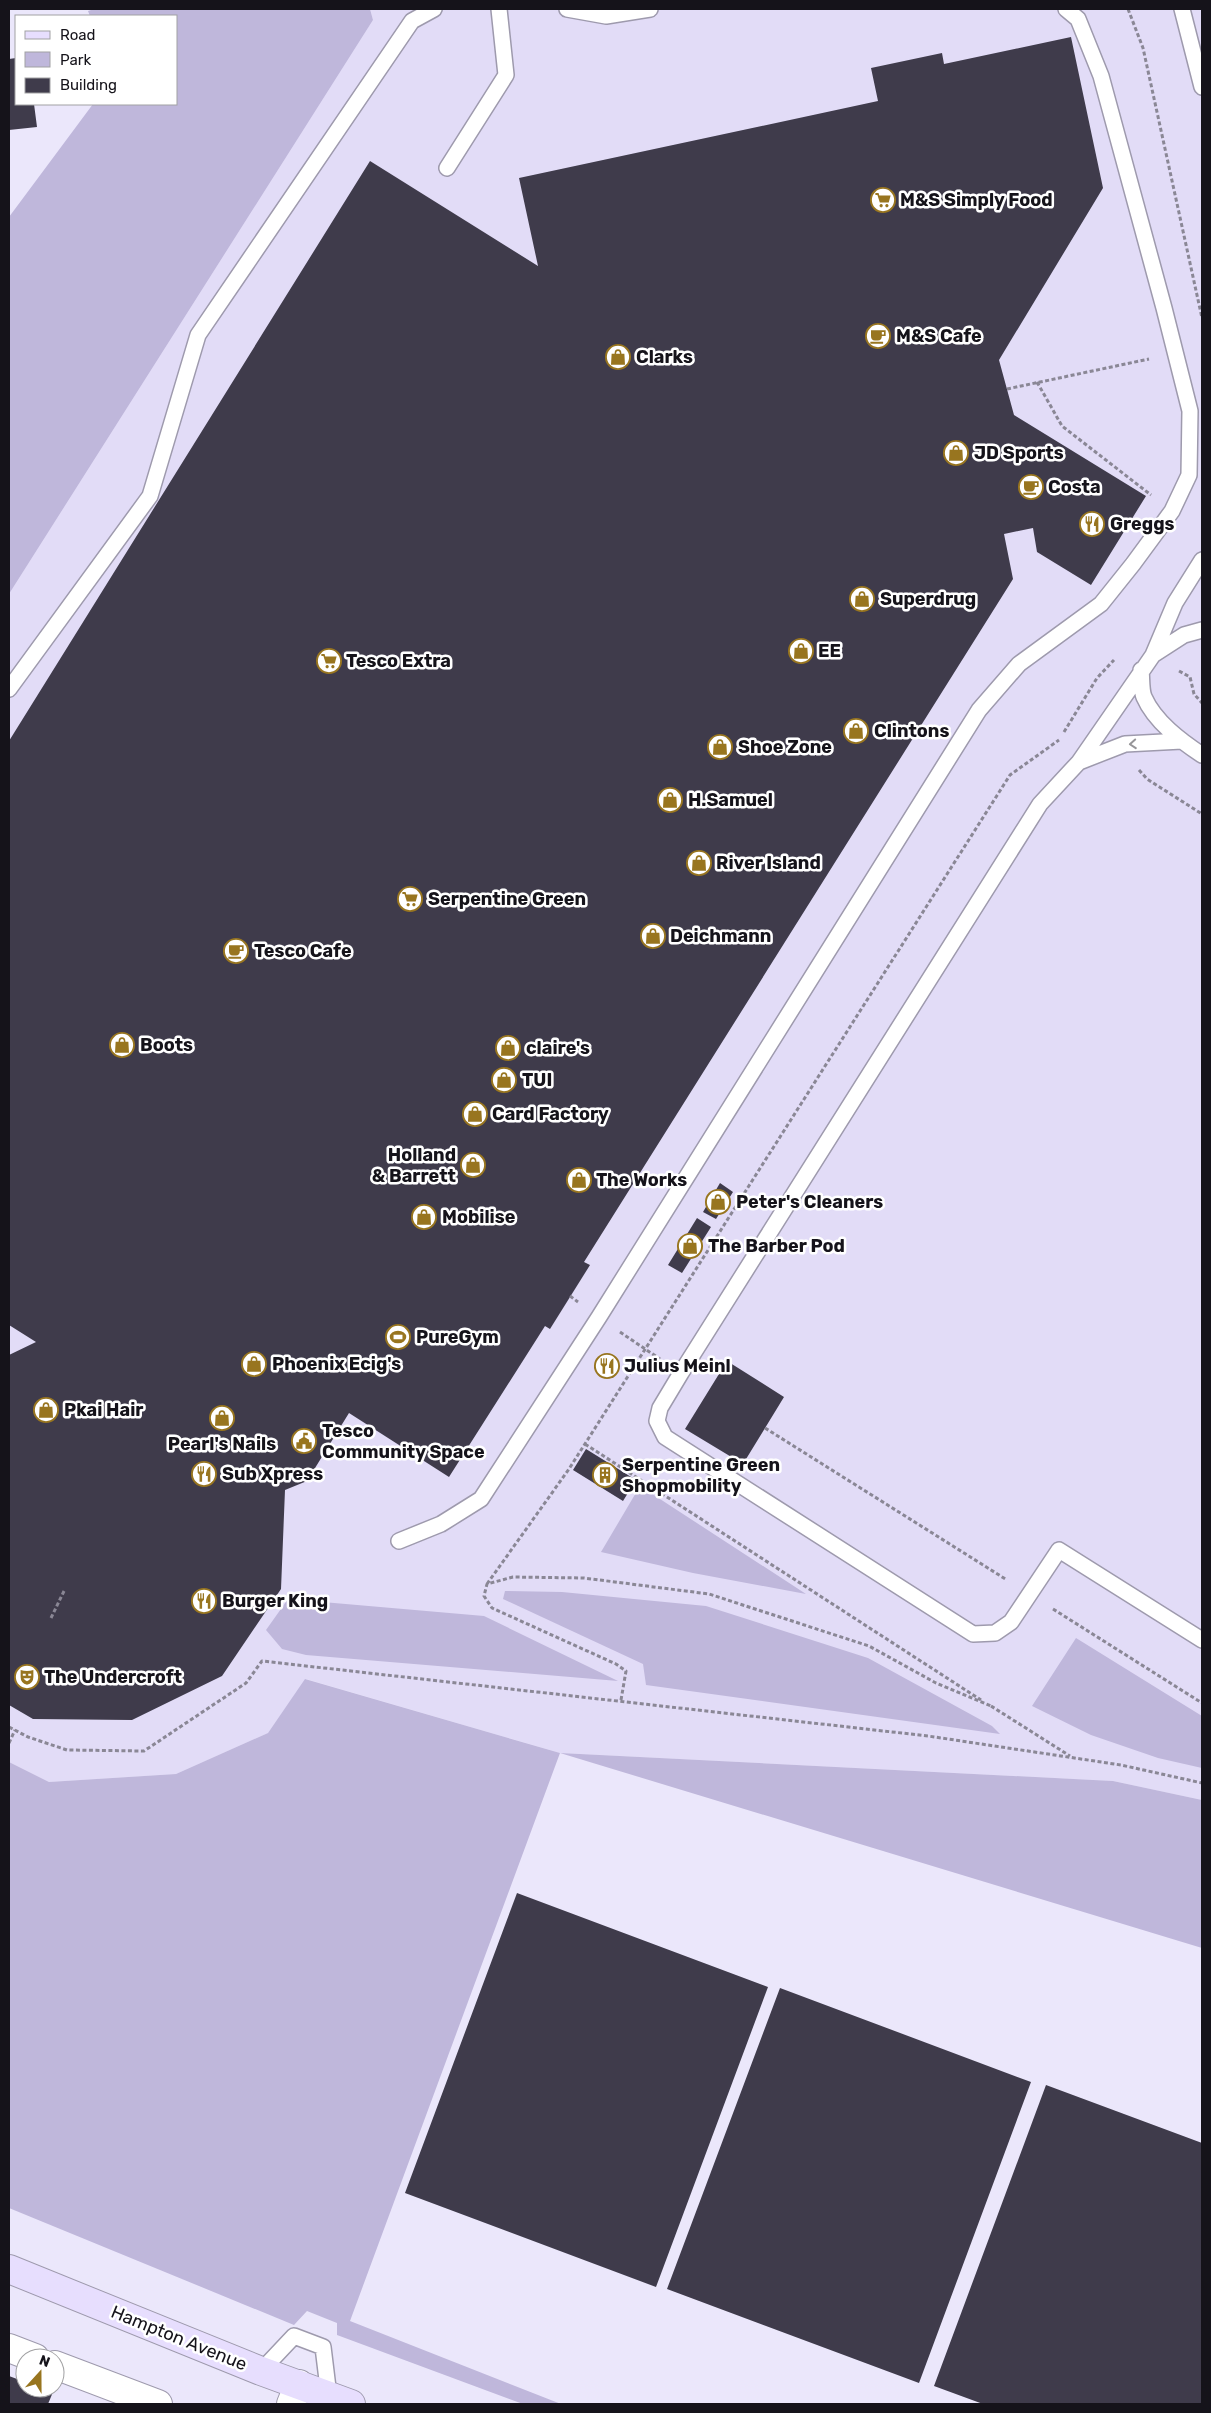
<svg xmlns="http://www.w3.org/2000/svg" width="1211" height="2413" font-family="Rubik,sans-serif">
<rect width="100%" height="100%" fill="#ebe7fb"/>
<path fill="#e2dcf7" d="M370 9H1202V1800L1113 1781 560 1753 306 1679 268 1733 176 1774 49 1782 9 1762V594L373 20Z"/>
<path fill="#bfb7db" d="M94 9H370L373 20 9 594V217L93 104H176V16H90L88 11Z
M640 1486 806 1594 693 1573 601 1552Z
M505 1591 562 1592 706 1606 868 1658 992 1726 1000 1734 646 1685 643 1664 503 1599Z
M288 1599 484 1616 618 1681 306 1655 282 1649 266 1630Z
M1076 1638 1202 1716V1768L1158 1758 1091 1735 1032 1706Z
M305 1679 560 1753 1113 1781 1202 1800V1948L560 1753 350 2321 561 2404H523L337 2335V2323L307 2311 294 2325 9 2208V1762L49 1782 176 1774 268 1733Z"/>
<path fill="#3f3b4b" d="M1071 37 1103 188 999 360 1014 415 1146 496 1091 585 1037 552 1033 528 1004 534 1013 579 584 1262 590 1265 550 1329 545 1326 449 1477 349 1413 307 1481 285 1490 281 1589 222 1676 132 1720 33 1719 9 1705V1355L36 1342 9 1325V741L370 161 538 266 519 178 878 101 871 68 942 53 944 64Z
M16 58V104H34L37 127 9 130V59Z
M720 1183 733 1192 716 1219 703 1212Z
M697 1218 711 1227 682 1273 668 1265Z
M601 1356 619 1365 613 1378 594 1368Z
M727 1361 784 1397 743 1464 685 1429Z
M586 1449 636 1480 623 1501 573 1470Z
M517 1893 768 1987 656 2287 405 2193Z
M780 1988 1031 2082 919 2383 667 2289Z
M1046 2085 1202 2143V2404H983L934 2386Z
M9 2376 25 2382V2388H41L53 2392 48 2404H9Z"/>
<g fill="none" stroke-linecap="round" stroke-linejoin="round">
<defs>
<path id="lane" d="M567 9 606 16 650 9
M1182 9 1202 87
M447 168 506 75 499 9
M1202 560 1175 603 1153 655 1079 762 1040 804 681 1373 660 1408 657 1421 665 1437 973 1634 995 1633 1011 1622 1059 1550 1202 1640
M1153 655 1184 635 1202 630
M1141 670C1142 678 1141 690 1144 697 1155 722 1181 741 1202 755
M9 689 150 496 198 335 412 21 434 9
M1079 762 1125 744 1182 741
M399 1541 441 1524 481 1499 599 1317 979 710 1019 664 1101 604 1133 564 1172 511 1189 475 1190 411 1164 308 1101 76 1078 19 1066 9
M261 2371 294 2336 323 2347 329 2396"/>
<path id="street" d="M9 2348 35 2358
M55 2365 158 2404
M291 2404 299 2384"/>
<path id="secondary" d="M9 2269 261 2371 351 2404"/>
</defs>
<use href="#lane" stroke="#9e9aad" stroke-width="18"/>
<use href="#street" stroke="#9e9aad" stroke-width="30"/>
<use href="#secondary" stroke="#9e9aad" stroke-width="30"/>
<path stroke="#8a8795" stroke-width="3" stroke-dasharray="4 2.5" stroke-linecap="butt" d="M1128 9 1143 48 1202 318
M1037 382 1062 426 1151 495
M1007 389 1149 359
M1179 671 1190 677 1194 694 1202 703
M1064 732 1097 678 1114 660
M1139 770 1147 779 1202 814
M570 1296 578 1302
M620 1332 660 1359
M765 1428 1007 1580
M585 1444 981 1700
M487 1584 569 1469 1010 775 1059 740
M1053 1609 1202 1703
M51 1618 65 1589
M621 1700 626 1671 616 1664 492 1608 484 1596 487 1584 513 1577 584 1578 709 1594 869 1646 936 1683 991 1706
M991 1706 1070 1756
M9 1727 28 1737 67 1750 144 1751 246 1683 262 1661 928 1736 1121 1765 1202 1783
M9 1743 15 1730"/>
<use href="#lane" stroke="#fff" stroke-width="15"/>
<use href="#street" stroke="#fff" stroke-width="28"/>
<use href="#secondary" stroke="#e7defe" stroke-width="28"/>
</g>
<defs><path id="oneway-chevron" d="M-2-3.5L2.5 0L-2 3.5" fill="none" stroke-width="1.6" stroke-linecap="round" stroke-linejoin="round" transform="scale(1.25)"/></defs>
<use stroke="#969598" href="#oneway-chevron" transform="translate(1133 744) rotate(176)"/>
<defs>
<symbol id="supermarket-ring" viewBox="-11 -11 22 22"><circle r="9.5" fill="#fff" stroke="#98751f" stroke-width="1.5"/><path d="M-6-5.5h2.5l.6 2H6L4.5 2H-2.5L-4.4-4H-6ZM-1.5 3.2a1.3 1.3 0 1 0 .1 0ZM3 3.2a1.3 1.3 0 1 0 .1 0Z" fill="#98751f"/></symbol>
<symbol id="cafe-ring" viewBox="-11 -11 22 22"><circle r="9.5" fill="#fff" stroke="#98751f" stroke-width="1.5"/><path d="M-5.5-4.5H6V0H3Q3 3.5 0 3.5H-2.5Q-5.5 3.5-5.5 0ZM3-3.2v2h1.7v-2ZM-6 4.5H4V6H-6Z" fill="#98751f"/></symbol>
<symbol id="shop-ring" viewBox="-11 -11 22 22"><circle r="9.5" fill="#fff" stroke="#98751f" stroke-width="1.5"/><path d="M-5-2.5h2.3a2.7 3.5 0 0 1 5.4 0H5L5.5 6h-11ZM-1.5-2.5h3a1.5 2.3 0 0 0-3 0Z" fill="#98751f"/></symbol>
<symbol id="restaurant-ring" viewBox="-11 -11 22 22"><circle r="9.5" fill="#fff" stroke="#98751f" stroke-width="1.5"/><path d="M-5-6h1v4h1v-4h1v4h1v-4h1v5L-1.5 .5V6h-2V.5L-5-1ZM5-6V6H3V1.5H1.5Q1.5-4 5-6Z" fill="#98751f"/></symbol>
<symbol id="stadium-ring" viewBox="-11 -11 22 22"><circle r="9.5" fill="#fff" stroke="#98751f" stroke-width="1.5"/><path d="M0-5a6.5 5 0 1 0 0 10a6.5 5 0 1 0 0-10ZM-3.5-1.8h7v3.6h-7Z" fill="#98751f"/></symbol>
<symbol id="civic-ring" viewBox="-11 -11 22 22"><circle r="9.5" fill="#fff" stroke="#98751f" stroke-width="1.5"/><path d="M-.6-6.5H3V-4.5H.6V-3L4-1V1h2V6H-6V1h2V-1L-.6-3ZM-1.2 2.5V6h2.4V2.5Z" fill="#98751f"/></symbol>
<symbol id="building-ring" viewBox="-11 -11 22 22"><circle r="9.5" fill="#fff" stroke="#98751f" stroke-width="1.5"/><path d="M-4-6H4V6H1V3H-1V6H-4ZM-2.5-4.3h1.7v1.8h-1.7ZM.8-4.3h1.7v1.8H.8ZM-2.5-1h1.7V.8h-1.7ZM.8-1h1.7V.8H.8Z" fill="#98751f"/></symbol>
<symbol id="theatre-ring" viewBox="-11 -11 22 22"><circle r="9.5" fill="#fff" stroke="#98751f" stroke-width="1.5"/><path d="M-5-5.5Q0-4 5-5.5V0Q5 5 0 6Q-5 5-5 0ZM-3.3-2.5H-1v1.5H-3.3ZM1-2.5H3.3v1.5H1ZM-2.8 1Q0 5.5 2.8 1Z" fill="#98751f"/></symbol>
</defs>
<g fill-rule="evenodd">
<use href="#supermarket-ring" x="869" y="186" width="28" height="28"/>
<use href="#cafe-ring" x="864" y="322" width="28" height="28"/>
<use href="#shop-ring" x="604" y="343" width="28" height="28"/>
<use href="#shop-ring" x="942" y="439" width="28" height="28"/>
<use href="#cafe-ring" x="1017" y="473" width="28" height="28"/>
<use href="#restaurant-ring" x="1078" y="510" width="28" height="28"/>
<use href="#shop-ring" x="848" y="585" width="28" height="28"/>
<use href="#shop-ring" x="787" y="637" width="28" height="28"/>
<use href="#supermarket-ring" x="315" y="647" width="28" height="28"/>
<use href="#shop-ring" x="842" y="717" width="28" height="28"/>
<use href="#shop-ring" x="706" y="733" width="28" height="28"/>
<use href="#shop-ring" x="656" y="786" width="28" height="28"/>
<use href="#shop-ring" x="685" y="849" width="28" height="28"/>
<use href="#supermarket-ring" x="396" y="885" width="28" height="28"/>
<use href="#shop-ring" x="639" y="922" width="28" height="28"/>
<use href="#cafe-ring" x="222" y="937" width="28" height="28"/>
<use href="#shop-ring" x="108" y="1031" width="28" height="28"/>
<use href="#shop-ring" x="494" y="1034" width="28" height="28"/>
<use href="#shop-ring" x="490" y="1066" width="28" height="28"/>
<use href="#shop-ring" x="461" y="1100" width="28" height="28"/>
<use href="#shop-ring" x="459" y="1151" width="28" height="28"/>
<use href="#shop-ring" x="565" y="1166" width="28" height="28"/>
<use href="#shop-ring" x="704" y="1188" width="28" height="28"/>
<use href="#shop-ring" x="410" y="1203" width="28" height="28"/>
<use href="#shop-ring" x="676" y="1232" width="28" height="28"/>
<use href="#stadium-ring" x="384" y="1323" width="28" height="28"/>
<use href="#shop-ring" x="240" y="1350" width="28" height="28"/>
<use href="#restaurant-ring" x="593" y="1352" width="28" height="28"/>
<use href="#shop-ring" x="32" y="1396" width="28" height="28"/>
<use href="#shop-ring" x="208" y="1404" width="28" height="28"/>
<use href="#civic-ring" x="290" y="1427" width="28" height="28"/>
<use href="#restaurant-ring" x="190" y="1460" width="28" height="28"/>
<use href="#building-ring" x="591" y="1461" width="28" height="28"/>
<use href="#restaurant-ring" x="190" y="1587" width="28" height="28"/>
<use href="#theatre-ring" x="13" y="1663" width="28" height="28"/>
</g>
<g text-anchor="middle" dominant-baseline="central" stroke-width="5" stroke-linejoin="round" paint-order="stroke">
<g font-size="18" font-weight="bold" fill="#15131a" stroke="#fff" text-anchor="start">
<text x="900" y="200">M&amp;S Simply Food</text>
<text x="896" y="336">M&amp;S Cafe</text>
<text x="636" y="357">Clarks</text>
<text x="974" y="453">JD Sports</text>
<text x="1048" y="487">Costa</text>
<text x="1110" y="524">Greggs</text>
<text x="880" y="599">Superdrug</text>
<text x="818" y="651">EE</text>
<text x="346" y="661">Tesco Extra</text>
<text x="874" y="731">Clintons</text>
<text x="738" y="747">Shoe Zone</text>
<text x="688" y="800">H.Samuel</text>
<text x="716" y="863">River Island</text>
<text x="428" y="899">Serpentine Green</text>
<text x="670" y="936">Deichmann</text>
<text x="254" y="951">Tesco Cafe</text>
<text x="140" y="1045">Boots</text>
<text x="526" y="1048">claire's</text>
<text x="522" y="1080">TUI</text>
<text x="492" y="1114">Card Factory</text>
<text x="456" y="1155" text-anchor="end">Holland<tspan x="456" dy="21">&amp; Barrett</tspan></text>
<text x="596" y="1180">The Works</text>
<text x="736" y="1202">Peter's Cleaners</text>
<text x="442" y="1217">Mobilise</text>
<text x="708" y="1246">The Barber Pod</text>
<text x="416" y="1337">PureGym</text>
<text x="272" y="1364">Phoenix Ecig's</text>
<text x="624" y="1366">Julius Meinl</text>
<text x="64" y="1410">Pkai Hair</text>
<text x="322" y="1431">Tesco<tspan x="322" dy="21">Community Space</tspan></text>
<text x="222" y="1444" text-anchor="middle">Pearl's Nails</text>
<text x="622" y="1465">Serpentine Green<tspan x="622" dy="21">Shopmobility</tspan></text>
<text x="222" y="1474">Sub Xpress</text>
<text x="222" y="1601">Burger King</text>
<text x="44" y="1677">The Undercroft</text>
</g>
<g font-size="18" fill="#15131a" stroke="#fff">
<text transform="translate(179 2338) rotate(22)">Hampton Avenue</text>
</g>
</g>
<rect width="1211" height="2413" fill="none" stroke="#15131a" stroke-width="20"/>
<rect x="15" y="15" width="162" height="90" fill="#ffffff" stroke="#a1a1a3"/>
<rect x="25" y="31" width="25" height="8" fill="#e7defe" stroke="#a1a1a3"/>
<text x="60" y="40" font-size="15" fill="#15131a">Road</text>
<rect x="25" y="52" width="25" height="15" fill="#bfb7db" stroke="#a1a1a3"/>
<text x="60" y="65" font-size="15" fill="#15131a">Park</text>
<rect x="25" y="78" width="25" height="15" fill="#3f3b4b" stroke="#a1a1a3"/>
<text x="60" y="90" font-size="15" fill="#15131a">Building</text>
<g transform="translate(40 2373) rotate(21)"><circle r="24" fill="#ffffff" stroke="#a1a1a3"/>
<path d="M0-4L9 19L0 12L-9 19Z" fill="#98751f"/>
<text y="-8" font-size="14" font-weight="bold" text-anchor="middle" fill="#15131a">N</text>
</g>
</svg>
